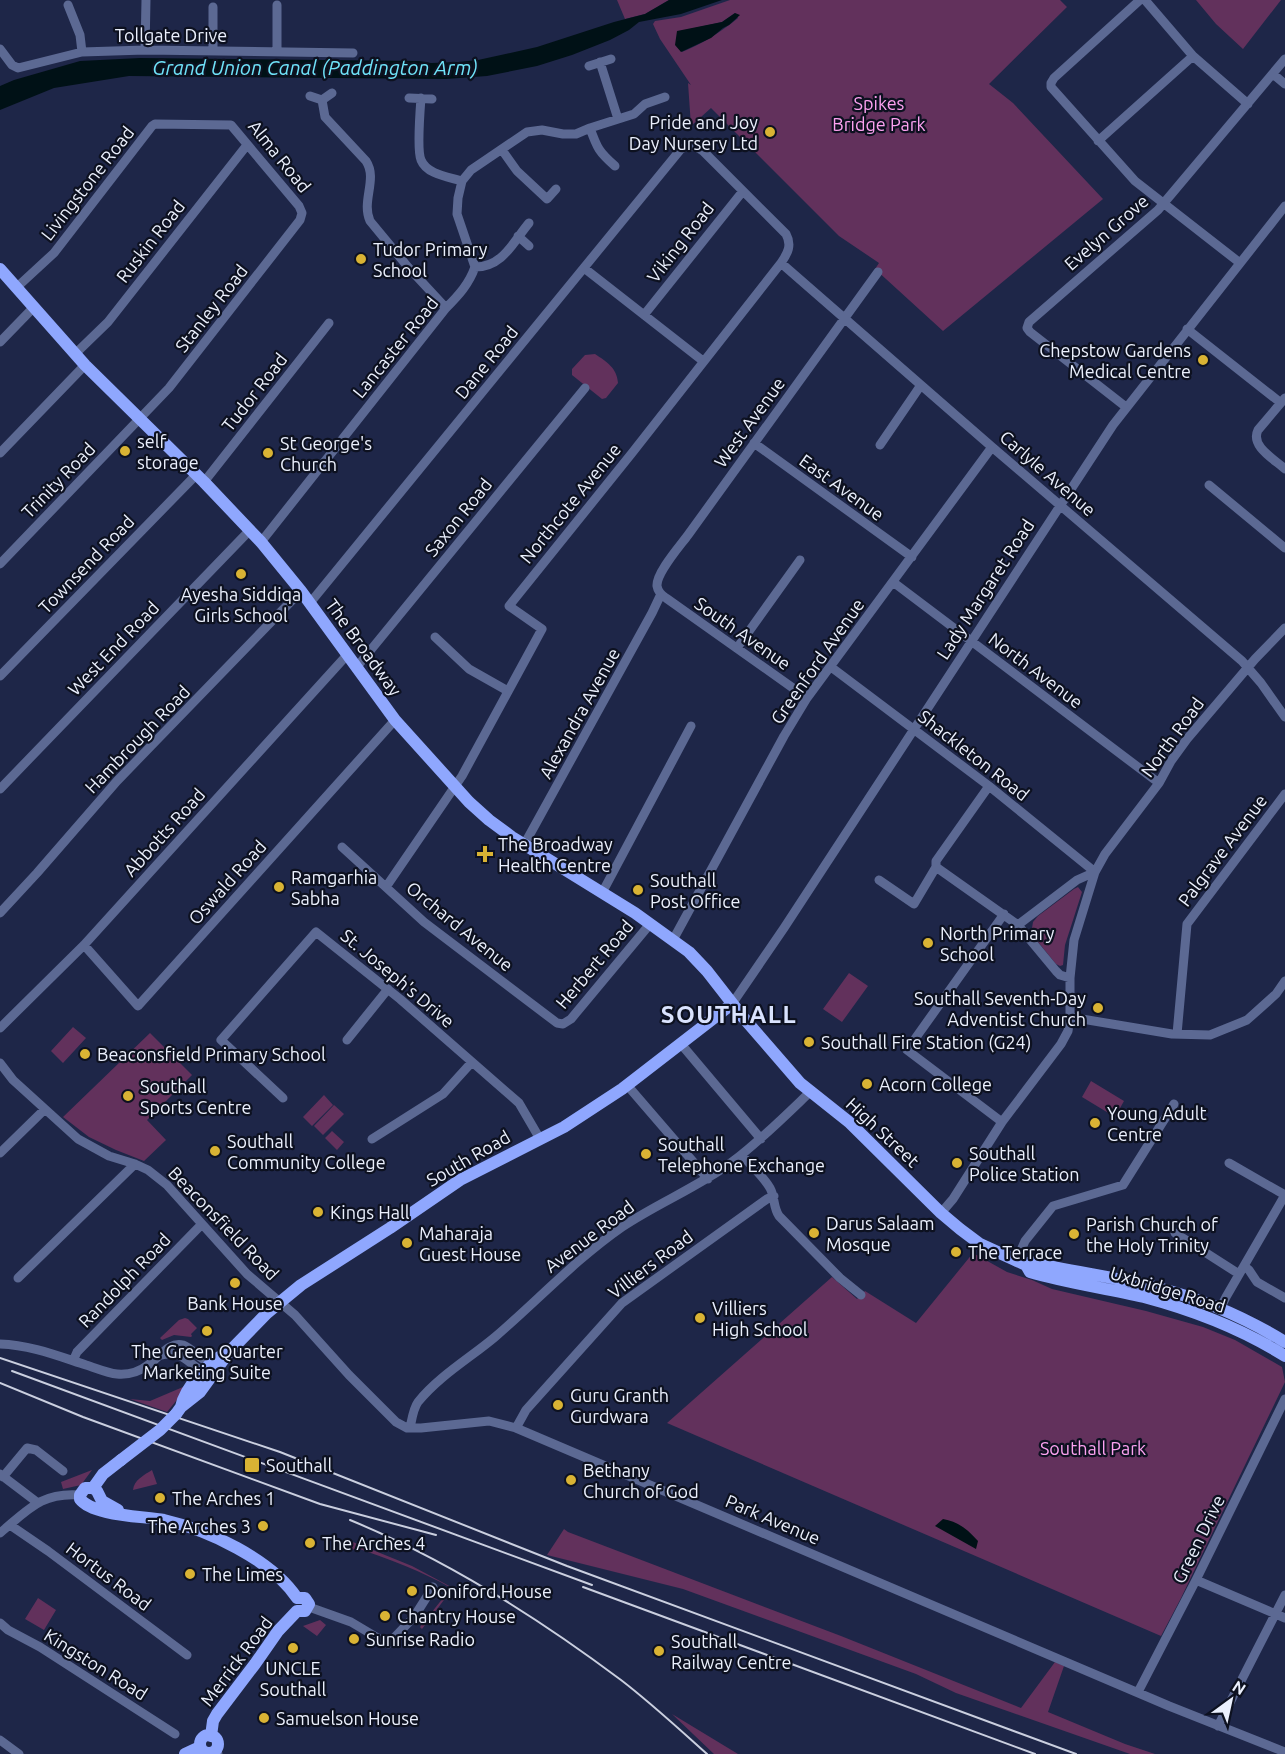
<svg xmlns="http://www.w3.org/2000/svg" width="1285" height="1754" font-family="Ubuntu,sans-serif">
<rect width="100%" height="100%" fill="#1e2648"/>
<path fill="#62315c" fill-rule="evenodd" d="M617 0H669L645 14 625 19Z
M730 0H1060L1067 7 989 84 1013 103 1103 199 943 331 875 269 879 263 839 236 711 108 691 126 688 83 691 85 660 39 653 24 655 21 681 17ZM735 13 738 18C721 32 702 44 682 52L677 32 722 22Z
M1196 0H1281L1243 49 1216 24Z
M595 354C607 362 617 368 618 383L606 398 602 399 572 375V369L585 355Z
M1078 887 1082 892 1065 945 1063 965 1060 966 1056 964 1034 937 1032 928 1033 922 1038 916 1074 889Z
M849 973 868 986 842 1022 823 1009Z
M73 1027 86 1038 63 1063 51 1051Z
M150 1033 192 1075 147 1120 166 1140 144 1161 116 1150 89 1137 63 1117Z
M1091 1081 1124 1101 1115 1117 1082 1097Z
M324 1095 333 1105 312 1126 303 1117Z
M334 1105 344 1114 323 1135 314 1126Z
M332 1131 344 1142 337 1150 325 1138Z
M973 1253 1007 1272 1032 1280 1052 1289 1146 1311 1203 1327 1235 1340 1282 1367 1285 1382 1181 1598 1161 1636 667 1423 832 1277 857 1299 865 1291 916 1323Z
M185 1318 188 1319 197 1328 191 1334 192 1336 191 1337 174 1335 162 1340 160 1338 179 1320Z
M190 1384 167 1412 130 1399 150 1401Z
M92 1470 81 1485 63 1489 61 1482Z
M152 1470 157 1484 133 1490C134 1480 144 1475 152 1470Z
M564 1529 568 1532 841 1636 1021 1708 1055 1662 1064 1666 1048 1712 1125 1744 1155 1754H1130L956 1693 916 1674 683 1589 547 1555Z
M353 1542 412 1566 453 1588 422 1629 420 1627 451 1588C422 1571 388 1559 357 1548L352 1550 349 1549Z
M38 1598 56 1610 44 1630 25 1619Z
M320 1620 326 1625 317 1636 303 1626Z
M672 1714 738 1754H714Z"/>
<path fill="#001116" d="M669 0H722L681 14 639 22 629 30 610 40 572 55 537 66 487 76 446 79 129 76 54 88 0 110V86L14 80 80 61 140 58 419 61 431 63 459 62 478 60 537 47 614 22 645 14Z
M735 13 740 15 729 25 723 28 711 38 681 52 675 45 677 31 722 22Z
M943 1519C959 1522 967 1529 978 1541L976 1549 935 1526Z"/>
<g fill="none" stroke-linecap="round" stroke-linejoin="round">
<path stroke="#5c6993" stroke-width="9" d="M1140 0 1054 78 1051 83V87L1135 181 1240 263
M1145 0 1193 56 1248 104
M68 5 80 35 82 52
M277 5V52
M0 49 12 65 18 68 82 52 145 50 353 53
M145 50 146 0
M213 51V7
M600 62 618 119
M589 66 611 59
M1273 74 1285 84
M332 93 322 100 325 117 366 161C378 179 361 201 370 221L408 267 446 308
M310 96 322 100
M409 98 432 99
M421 98C420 111 417 151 421 160 427 175 450 177 462 181
M590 128C597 148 599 152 615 166
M1098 141 1193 56
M502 150 517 171 547 199 556 189
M518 236 529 246
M781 263 992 447 1242 661 1261 683 1285 717
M475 267C503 267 513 242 529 223
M584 268 703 361
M644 315 743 191
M1187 329 1281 403
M0 342 34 307
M75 354 108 322 247 145
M1285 398 1258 430C1250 446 1274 459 1285 469
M1126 407 1030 332 1027 328 1029 322 1158 210 1285 59
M754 443 912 557
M880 445 921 385
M0 453 85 365
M204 482 329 323
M1209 485 1285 548
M261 542 446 308C459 295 469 284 475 267L457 214 458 198 462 181 471 170 527 132 542 130 563 134H576L590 128 634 114 645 104 665 97
M0 564 169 388 300 220 302 213 299 206 231 125 155 124 152 126 54 253 16 288
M893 582 1159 783
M310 603 681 149C689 144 696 146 703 151L786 234C792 245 788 253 781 263L632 453 509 606 542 629 462 776 386 887
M435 637 469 669 508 691
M737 648 800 560
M831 667 989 786 1095 872
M356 668 585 388
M0 676 196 475
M807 698 666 598C661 595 658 592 657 586 656 573 680 546 688 535L878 272
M989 786 936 861V867L1018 925 1056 971 1060 975 1070 978
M0 789 250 530
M524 845 652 613 661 594
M342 847 424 922 557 1023 563 1024 571 1019 650 924
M879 880 914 904 936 867
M602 893 691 726
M0 913 37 873 117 781 301 591
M1018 925 1077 880 1095 872
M673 940 784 736 807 698 992 447
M84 945 138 1006 395 720
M732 1004 784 928 1113 425 1285 206
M1070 1017 1172 1034 1210 1035 1247 1020 1276 994 1285 981
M0 1028 84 945 347 655
M1177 1034 1187 924 1285 794
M347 1040 388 989
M681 1044 761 1139
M0 1063 13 1080 78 1139 109 1156 135 1164 148 1170 167 1185 247 1274 295 1315 349 1375 396 1422 407 1428H421L489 1421 516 1428 1169 1706 1285 1752
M627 1085 708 1179
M283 1098 221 1040 316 932 400 999 519 1103 540 1139
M1002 1122 907 1050 1004 914
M372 1139 443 1094 472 1062
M0 1153 44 1110
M742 1155C751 1166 763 1176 770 1188 775 1197 773 1207 779 1216L840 1278 861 1295
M941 1213 953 1199 1002 1122 1061 1044 1068 1031 1070 1017V978L1074 940 1095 872 1105 854 1159 783 1171 761 1187 739 1255 659 1285 628
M1175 1233 1239 1274
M1016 1262 1025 1241 1053 1206 1123 1185 1174 1104
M1244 1266 1249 1270 1257 1282 1285 1298
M18 1278 135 1164
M1220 1309 1226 1297 1285 1195 1229 1163
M0 1344C30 1345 58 1356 86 1365 96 1368 107 1373 117 1374 129 1375 139 1372 148 1365 159 1358 169 1341 183 1345 193 1349 200 1359 210 1363
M161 1355C186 1350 188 1366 207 1373
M73 1361 77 1352 202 1224
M410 1428C412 1419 413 1409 418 1402 439 1376 470 1358 495 1337 537 1301 576 1259 622 1227 658 1203 698 1187 732 1162 760 1141 785 1116 810 1092
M516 1428 526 1410 622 1303 767 1199 774 1196
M0 1474 38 1503
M3 1477 27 1448 36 1450 63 1471
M10 1525 48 1551 187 1655
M0 1533C28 1510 41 1492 80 1495
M1196 1580 1285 1618
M309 1607 351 1622 388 1644 414 1617 433 1587
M0 1623 8 1630 40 1647 175 1734
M1138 1692 1196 1580 1285 1399
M1218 1726 1285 1595
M0 1740 19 1754
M215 1751 218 1754"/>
<path stroke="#8fa7fe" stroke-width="12" d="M0 269 85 365 204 482 261 542 301 591 395 720 469 802 489 820 512 837 635 913 689 952 707 971 742 1016 800 1083 849 1122 941 1213 960 1229 980 1244 1026 1265
M1026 1265 1030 1272C1067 1283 1106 1288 1144 1297 1193 1310 1242 1329 1285 1356
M1026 1265 1031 1262C1073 1272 1116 1277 1158 1288 1202 1299 1246 1318 1285 1342
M181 1407C185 1387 209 1361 227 1353
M176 1414 181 1407 200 1392 229 1352 267 1313 301 1285 390 1228 460 1180 564 1127 622 1089 732 1004
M93 1488H85L80 1495V1499C93 1516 143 1516 164 1520 208 1530 271 1559 297 1598
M93 1488 97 1491 102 1501 118 1510
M93 1488 103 1474 121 1460
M297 1611H305L309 1604 305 1598H297
M200 1744a9 9 0 1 1 18 0a9 9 0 1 1-18 0Z
M211 1736 213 1721 217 1714 255 1664 278 1631 297 1611
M185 1754 200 1747"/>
<path stroke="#cacfdf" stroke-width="2" d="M0 1358 280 1452 567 1566 1076 1754
M12 1371 592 1585
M0 1383 83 1417 320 1504 436 1535
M350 1520C447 1560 537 1617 621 1680 651 1703 679 1729 707 1754
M583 1587 1035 1754"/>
<path stroke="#8fa7fe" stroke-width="12" d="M121 1460 160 1430 176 1414"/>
</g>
<g fill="#d9b334" stroke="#0d1120" stroke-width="2">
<circle cx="770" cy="132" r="6"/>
<circle cx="361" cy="259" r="6"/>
<circle cx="1203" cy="360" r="6"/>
<circle cx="125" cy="451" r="6"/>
<circle cx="268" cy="453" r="6"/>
<circle cx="241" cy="574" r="6"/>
<path d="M482 845h6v6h6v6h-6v6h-6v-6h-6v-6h6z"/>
<circle cx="279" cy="887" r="6"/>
<circle cx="638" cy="890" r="6"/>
<circle cx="928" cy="943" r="6"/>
<circle cx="1098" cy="1008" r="6"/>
<circle cx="809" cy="1042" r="6"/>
<circle cx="85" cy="1054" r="6"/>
<circle cx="867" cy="1084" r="6"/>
<circle cx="128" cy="1096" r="6"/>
<circle cx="1095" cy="1123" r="6"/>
<circle cx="215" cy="1151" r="6"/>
<circle cx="646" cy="1154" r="6"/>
<circle cx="957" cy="1163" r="6"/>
<circle cx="318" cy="1212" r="6"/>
<circle cx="814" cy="1233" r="6"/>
<circle cx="1074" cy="1234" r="6"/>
<circle cx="407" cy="1243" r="6"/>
<circle cx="956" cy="1252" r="6"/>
<circle cx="235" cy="1283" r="6"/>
<circle cx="700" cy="1318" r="6"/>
<circle cx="207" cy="1331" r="6"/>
<circle cx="558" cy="1405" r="6"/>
<rect x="244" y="1457" width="16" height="16" rx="3"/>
<circle cx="571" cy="1480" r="6"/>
<circle cx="160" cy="1498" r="6"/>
<circle cx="263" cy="1526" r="6"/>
<circle cx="310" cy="1543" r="6"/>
<circle cx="190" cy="1574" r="6"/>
<circle cx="412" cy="1591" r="6"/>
<circle cx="385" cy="1616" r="6"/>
<circle cx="354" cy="1639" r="6"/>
<circle cx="293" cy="1648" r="6"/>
<circle cx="659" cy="1651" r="6"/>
<circle cx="264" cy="1718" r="6"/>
</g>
<g text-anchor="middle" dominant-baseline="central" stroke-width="4.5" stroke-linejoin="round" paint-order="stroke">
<g font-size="18" fill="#ebf0fd" stroke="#0d1120">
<text x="171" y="35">Tollgate Drive</text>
<text transform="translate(280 156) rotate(51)">Alma Road</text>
<text transform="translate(87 183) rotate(-52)">Livingstone Road</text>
<text transform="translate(1106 232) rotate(-41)">Evelyn Grove</text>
<text transform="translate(150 241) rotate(-52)">Ruskin Road</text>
<text transform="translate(680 242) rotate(-52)">Viking Road</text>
<text transform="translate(211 308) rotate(-52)">Stanley Road</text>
<text transform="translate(395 347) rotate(-51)">Lancaster Road</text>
<text transform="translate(486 362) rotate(-51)">Dane Road</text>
<text transform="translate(254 392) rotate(-52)">Tudor Road</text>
<text transform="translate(749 422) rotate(-54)">West Avenue</text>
<text transform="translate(1048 473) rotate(41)">Carlyle Avenue</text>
<text transform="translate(58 480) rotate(-46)">Trinity Road</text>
<text transform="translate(842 487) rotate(36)">East Avenue</text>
<text transform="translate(570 503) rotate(-51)">Northcote Avenue</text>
<text transform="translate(458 517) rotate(-51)">Saxon Road</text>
<text transform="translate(86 564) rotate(-46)">Townsend Road</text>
<text transform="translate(985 589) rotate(-57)">Lady Margaret Road</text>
<text transform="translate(743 633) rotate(35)">South Avenue</text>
<text transform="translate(364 647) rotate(54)">The Broadway</text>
<text transform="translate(113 648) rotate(-46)">West End Road</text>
<text transform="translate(817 661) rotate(-55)">Greenford Avenue</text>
<text transform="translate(1036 670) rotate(37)">North Avenue</text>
<text transform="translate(579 713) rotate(-61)">Alexandra Avenue</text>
<text transform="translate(1172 737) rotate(-54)">North Road</text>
<text transform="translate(137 739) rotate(-46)">Hambrough Road</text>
<text transform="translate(974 755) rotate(38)">Shackleton Road</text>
<text transform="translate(164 832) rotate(-48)">Abbotts Road</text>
<text transform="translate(1222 850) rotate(-53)">Palgrave Avenue</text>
<text transform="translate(227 882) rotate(-48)">Oswald Road</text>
<text transform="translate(460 926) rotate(39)">Orchard Avenue</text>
<text transform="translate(594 964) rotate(-50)">Herbert Road</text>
<text transform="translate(398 978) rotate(40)">St. Joseph's Drive</text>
<text transform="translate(883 1132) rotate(43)">High Street</text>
<text transform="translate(468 1158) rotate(-30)">South Road</text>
<text transform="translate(224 1223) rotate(46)">Beaconsfield Road</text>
<text transform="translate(589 1236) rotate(-37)">Avenue Road</text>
<text transform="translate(650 1264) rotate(-37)">Villiers Road</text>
<text transform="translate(124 1280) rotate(-46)">Randolph Road</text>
<text transform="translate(1168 1289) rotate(17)">Uxbridge Road</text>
<text transform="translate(773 1519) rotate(23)">Park Avenue</text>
<text transform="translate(1198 1539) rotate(-64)">Green Drive</text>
<text transform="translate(109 1576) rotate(37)">Hortus Road</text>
<text transform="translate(236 1661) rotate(-53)">Merrick Road</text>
<text transform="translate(96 1664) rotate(32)">Kingston Road</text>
</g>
<g font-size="18" fill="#fda2f1" stroke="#0d1120">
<text x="879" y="103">Spikes<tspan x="879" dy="21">Bridge Park</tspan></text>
<text x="1093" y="1448">Southall Park</text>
</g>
<g font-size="18" fill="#ebf0fd" stroke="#0d1120" text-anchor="start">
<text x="758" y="122" text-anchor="end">Pride and Joy<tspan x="758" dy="21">Day Nursery Ltd</tspan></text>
<text x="373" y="249">Tudor Primary<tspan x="373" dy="21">School</tspan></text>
<text x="1191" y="350" text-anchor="end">Chepstow Gardens<tspan x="1191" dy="21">Medical Centre</tspan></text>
<text x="137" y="441">self<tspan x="137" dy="21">storage</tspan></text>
<text x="280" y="443">St George's<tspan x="280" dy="21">Church</tspan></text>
<text x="241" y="594" text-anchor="middle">Ayesha Siddiqa<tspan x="241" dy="21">Girls School</tspan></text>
<text x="498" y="844">The Broadway<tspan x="498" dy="21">Health Centre</tspan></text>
<text x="291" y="877">Ramgarhia<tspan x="291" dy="21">Sabha</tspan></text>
<text x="650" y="880">Southall<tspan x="650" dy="21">Post Office</tspan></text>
<text x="940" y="933">North Primary<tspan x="940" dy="21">School</tspan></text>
<text x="1086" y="998" text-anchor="end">Southall Seventh-Day<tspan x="1086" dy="21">Adventist Church</tspan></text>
<text x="821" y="1042">Southall Fire Station (G24)</text>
<text x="97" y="1054">Beaconsfield Primary School</text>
<text x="879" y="1084">Acorn College</text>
<text x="140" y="1086">Southall<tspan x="140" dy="21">Sports Centre</tspan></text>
<text x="1107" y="1113">Young Adult<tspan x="1107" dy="21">Centre</tspan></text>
<text x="227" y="1141">Southall<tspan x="227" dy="21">Community College</tspan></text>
<text x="658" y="1144">Southall<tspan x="658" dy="21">Telephone Exchange</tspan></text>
<text x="969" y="1153">Southall<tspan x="969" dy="21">Police Station</tspan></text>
<text x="330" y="1212">Kings Hall</text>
<text x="826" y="1223">Darus Salaam<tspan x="826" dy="21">Mosque</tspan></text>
<text x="1086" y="1224">Parish Church of<tspan x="1086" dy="21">the Holy Trinity</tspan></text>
<text x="419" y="1233">Maharaja<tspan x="419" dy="21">Guest House</tspan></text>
<text x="968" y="1252">The Terrace</text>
<text x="235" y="1303" text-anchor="middle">Bank House</text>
<text x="712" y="1308">Villiers<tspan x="712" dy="21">High School</tspan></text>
<text x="207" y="1351" text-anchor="middle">The Green Quarter<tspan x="207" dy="21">Marketing Suite</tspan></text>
<text x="570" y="1395">Guru Granth<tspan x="570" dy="21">Gurdwara</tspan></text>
<text x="266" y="1465">Southall</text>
<text x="583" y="1470">Bethany<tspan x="583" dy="21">Church of God</tspan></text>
<text x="172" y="1498">The Arches 1</text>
<text x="251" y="1526" text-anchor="end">The Arches 3</text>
<text x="322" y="1543">The Arches 4</text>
<text x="202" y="1574">The Limes</text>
<text x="424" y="1591">Doniford House</text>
<text x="397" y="1616">Chantry House</text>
<text x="366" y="1639">Sunrise Radio</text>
<text x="671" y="1641">Southall<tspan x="671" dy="21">Railway Centre</tspan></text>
<text x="293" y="1668" text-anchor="middle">UNCLE<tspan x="293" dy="21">Southall</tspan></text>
<text x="276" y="1718">Samuelson House</text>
</g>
<g font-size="20" font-style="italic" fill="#6fe3f9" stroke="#0d1120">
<text x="315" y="67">Grand Union Canal (Paddington Arm)</text>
</g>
<g font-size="24" font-weight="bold" letter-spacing="1.5" fill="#dae3fd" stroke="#0d1120">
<text x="729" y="1014">SOUTHALL</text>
</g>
</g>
<g transform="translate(1231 1700) rotate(33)" stroke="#0d1120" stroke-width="4.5" paint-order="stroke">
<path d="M0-4.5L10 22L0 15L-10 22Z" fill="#ebf0fd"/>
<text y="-9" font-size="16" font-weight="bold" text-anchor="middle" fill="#ebf0fd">N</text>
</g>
</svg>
